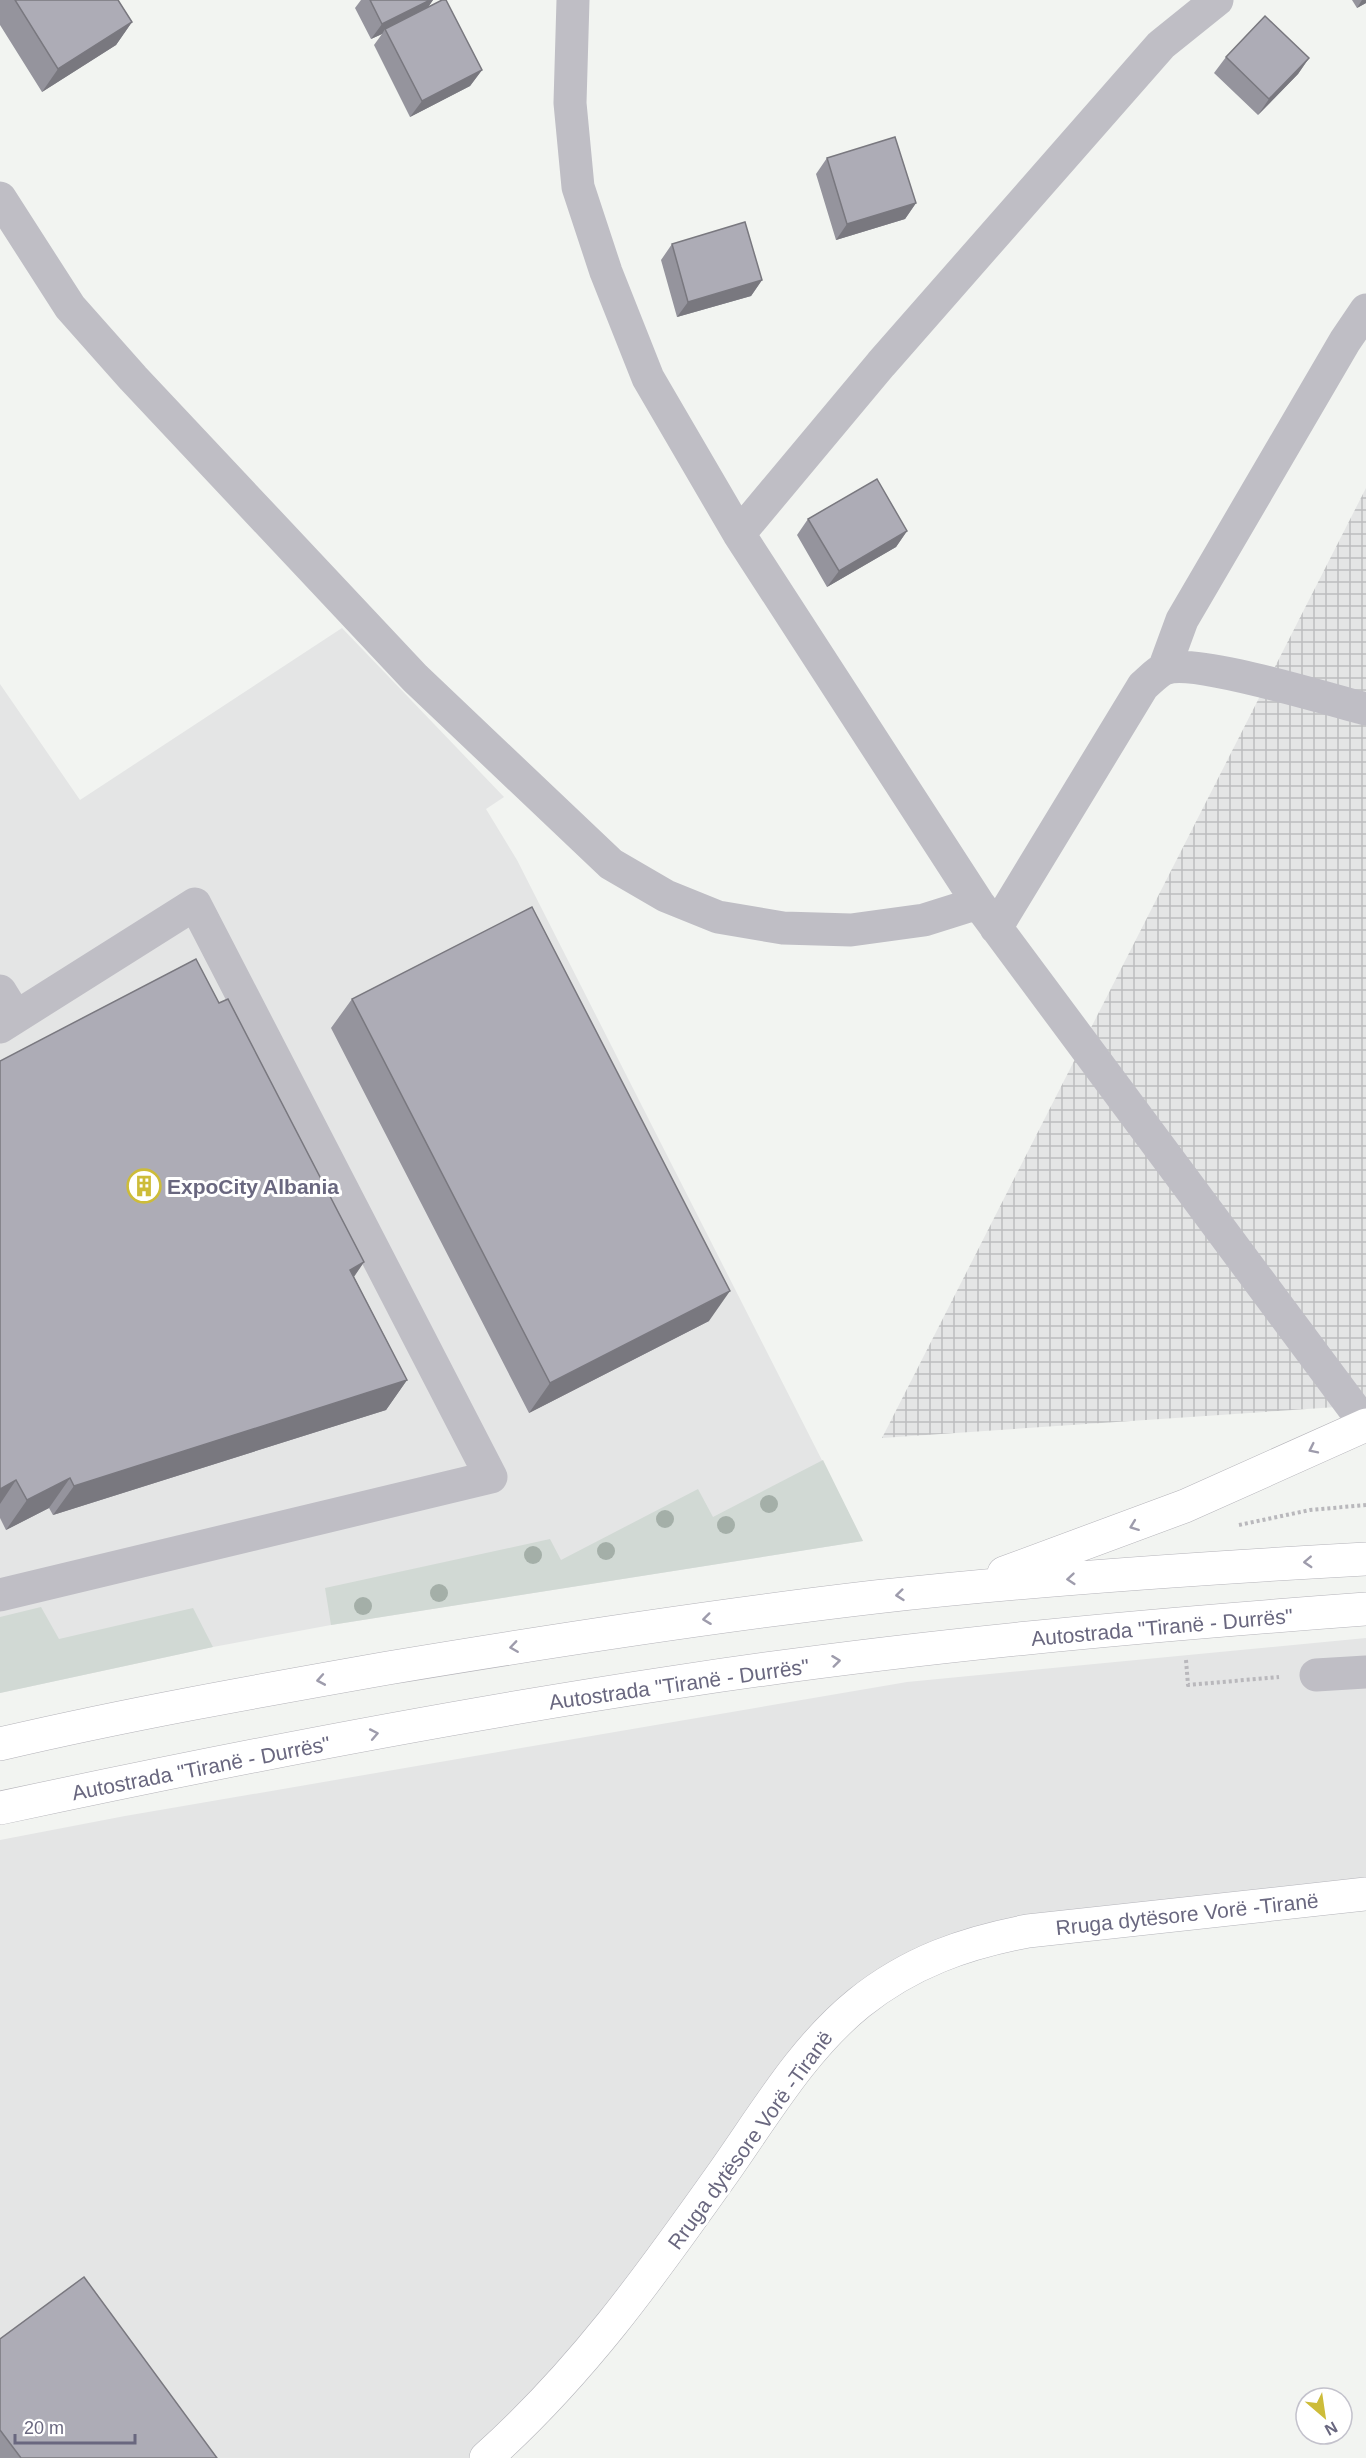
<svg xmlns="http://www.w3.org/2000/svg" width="1366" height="2458" font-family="Helvetica,sans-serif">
<defs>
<pattern id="industrial-grid" width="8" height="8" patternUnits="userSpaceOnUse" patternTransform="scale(1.5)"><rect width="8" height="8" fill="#e4e5e5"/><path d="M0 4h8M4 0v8" fill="none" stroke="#bdbdbf"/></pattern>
</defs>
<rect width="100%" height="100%" fill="#f2f4f1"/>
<path fill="#e4e5e5" d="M342 628 504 797 486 809 517 860 863 1541 331 1625 213 1647 0 1693V684L80 800Z
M1366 1638V1896L1028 1931 882 1986 486 2458H0V1840L125 1816 907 1682Z"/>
<path fill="url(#industrial-grid)" d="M1366 488V1405L882 1438Z"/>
<path fill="#d1d9d4" d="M823 1460 863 1541 331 1625 325 1588 550 1539 561 1560 698 1489 713 1517Z
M41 1607 59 1639 193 1608 213 1647 0 1693V1617Z"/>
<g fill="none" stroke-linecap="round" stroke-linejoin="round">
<defs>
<path id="major" d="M486 2458C581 2373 648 2279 721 2176 763 2117 802 2049 859 2003 910 1962 965 1943 1028 1931L1366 1894"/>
<path id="highway" d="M1004 1573 1185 1506 1366 1425
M0 1744C128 1714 258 1691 388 1668 550 1641 712 1616 875 1597 1038 1579 1202 1568 1366 1559
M0 1808C224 1760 449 1716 676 1682 904 1647 1136 1626 1366 1609"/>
</defs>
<use href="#major" stroke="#b4b4ba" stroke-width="34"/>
<use href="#highway" stroke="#b4b3b9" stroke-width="34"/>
<path stroke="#b9b8bc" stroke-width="4" stroke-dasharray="3 3" stroke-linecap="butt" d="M1239 1525 1310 1510 1366 1505
M1186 1660 1188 1685 1279 1677"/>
<path stroke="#bfbec5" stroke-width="33" d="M573 0 570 103 578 187 606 272 648 378 739 534 978 903 1366 1425
M0 198 70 307 133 378 415 678 611 864 666 896 718 917 783 928 851 930 924 920 978 903
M739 534 881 364 1161 45 1217 0
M1164 669 1182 620 1345 341 1366 310
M996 928 1143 686C1149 681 1157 672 1164 669 1193 657 1330 700 1366 709
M0 991 16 1017
M0 1027 195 904 491 1477 0 1595
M1316 1675 1366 1672"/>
<use href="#major" stroke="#fff" stroke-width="33"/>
<use href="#highway" stroke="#fff" stroke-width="33"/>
</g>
<g fill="#a4afa8">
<circle cx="769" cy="1504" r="9"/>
<circle cx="665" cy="1519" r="9"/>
<circle cx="726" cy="1525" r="9"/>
<circle cx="606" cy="1551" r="9"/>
<circle cx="533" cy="1555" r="9"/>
<circle cx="439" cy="1593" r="9"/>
<circle cx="363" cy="1606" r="9"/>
</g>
<path fill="#95949d" d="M0 0H118L132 22 116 45 42 92 0 25Z
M361 0H433L428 7 482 70 470 86 410 117 374 45 382 34 371 39 355 8Z
M1352 0H1366V3L1357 8Z
M1226 57 1309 58 1298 74 1258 115 1214 73Z
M827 158 916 203 905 219 836 240 816 174Z
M672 244 762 280 751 296 677 317 661 260Z
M808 519 907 531 896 547 827 587 797 535Z
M352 999 709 1321 529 1413 331 1028Z
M219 1003 364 1262 354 1277 407 1380 386 1410 53 1515 49 1508 6 1530 0 1518V1061Z
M0 2339 217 2458H0Z"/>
<path fill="#79787f" d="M430 0H433L424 13 385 29 382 34 371 39 382 24Z
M1362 0H1366V3L1357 8Z
M132 22 116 45 42 92 58 69Z
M1309 58 1298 74 1258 115 1269 99Z
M482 70 470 86 410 117 422 101Z
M916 203 905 219 836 240 847 224Z
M762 280 751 296 677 317 688 302Z
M907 531 896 547 827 587 839 571Z
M364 1262 343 1292 350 1270Z
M730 1291 709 1321 529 1413 550 1383Z
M407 1380 386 1410 53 1515 74 1486Z
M70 1478 49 1508 6 1530 27 1500Z
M16 1480 0 1504V1489Z"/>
<path fill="#adacb6" stroke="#79787f" stroke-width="1.5" d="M15 0H118L132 22 58 69Z
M370 0H430L382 24Z
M442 0H446L482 70 422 101 385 29Z
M1265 16 1309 58 1269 99 1226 57Z
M895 137 916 203 847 224 827 158Z
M745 222 762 280 688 302 672 244Z
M877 479 907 531 839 571 808 519Z
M532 907 730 1291 550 1383 352 999Z
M196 959 219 1003 228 999 364 1262 350 1270 407 1380 74 1486 70 1478 27 1500 16 1480 0 1489V1061Z
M84 2277 217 2458H21L0 2430V2339Z"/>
<defs><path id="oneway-chevron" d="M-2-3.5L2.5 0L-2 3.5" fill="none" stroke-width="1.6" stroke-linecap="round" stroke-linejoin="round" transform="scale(1.5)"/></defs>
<g stroke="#9e9cac">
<use href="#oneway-chevron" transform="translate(1313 1449) rotate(154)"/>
<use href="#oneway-chevron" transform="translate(1134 1526) rotate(159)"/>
<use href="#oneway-chevron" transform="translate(1308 1562) rotate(177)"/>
<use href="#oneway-chevron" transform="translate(1071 1579) rotate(175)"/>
<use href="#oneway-chevron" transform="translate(900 1595) rotate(174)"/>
<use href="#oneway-chevron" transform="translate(707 1619) rotate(173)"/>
<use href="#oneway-chevron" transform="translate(514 1647) rotate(172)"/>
<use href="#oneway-chevron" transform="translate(836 1661) rotate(-7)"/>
<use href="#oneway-chevron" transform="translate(321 1680) rotate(170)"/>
<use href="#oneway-chevron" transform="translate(374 1734) rotate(-11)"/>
</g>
<defs>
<symbol id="building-ring" viewBox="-11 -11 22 22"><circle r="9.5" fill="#fff" stroke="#cdbc39" stroke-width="1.5"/><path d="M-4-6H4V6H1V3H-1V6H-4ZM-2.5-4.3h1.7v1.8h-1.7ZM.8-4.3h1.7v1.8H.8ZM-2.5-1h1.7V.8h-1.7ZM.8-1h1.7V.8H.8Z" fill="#cdbc39"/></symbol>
</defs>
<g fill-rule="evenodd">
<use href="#building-ring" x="125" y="1167" width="38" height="38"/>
</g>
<g text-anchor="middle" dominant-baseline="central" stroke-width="6" stroke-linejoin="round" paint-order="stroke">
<g font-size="21" font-weight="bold" fill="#69677f" stroke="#fff" text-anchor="start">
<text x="167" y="1186">ExpoCity Albania</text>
</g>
<g font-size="21" fill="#69677f" stroke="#fff">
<text transform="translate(1162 1627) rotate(-5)">Autostrada "Tiranë - Durrës"</text>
<text transform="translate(679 1684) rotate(-8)">Autostrada "Tiranë - Durrës"</text>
<text transform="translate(201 1768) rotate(-11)">Autostrada "Tiranë - Durrës"</text>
<text transform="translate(1187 1914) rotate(-6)">Rruga dytësore Vorë -Tiranë</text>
<text transform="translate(750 2140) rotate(-54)">Rruga dytësore Vorë -Tiranë</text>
</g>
</g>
<g transform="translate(1324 2416) rotate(151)"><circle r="28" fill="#ffffff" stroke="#c3c2cc" stroke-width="1.5"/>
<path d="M0-4.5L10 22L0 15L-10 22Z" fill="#cdbc39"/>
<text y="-9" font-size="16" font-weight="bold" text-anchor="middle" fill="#69677f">N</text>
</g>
<path d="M15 2434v9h120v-9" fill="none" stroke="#69677f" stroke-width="3"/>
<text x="24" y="2434" font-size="18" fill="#69677f" stroke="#ffffff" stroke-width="4.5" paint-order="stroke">20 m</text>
</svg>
